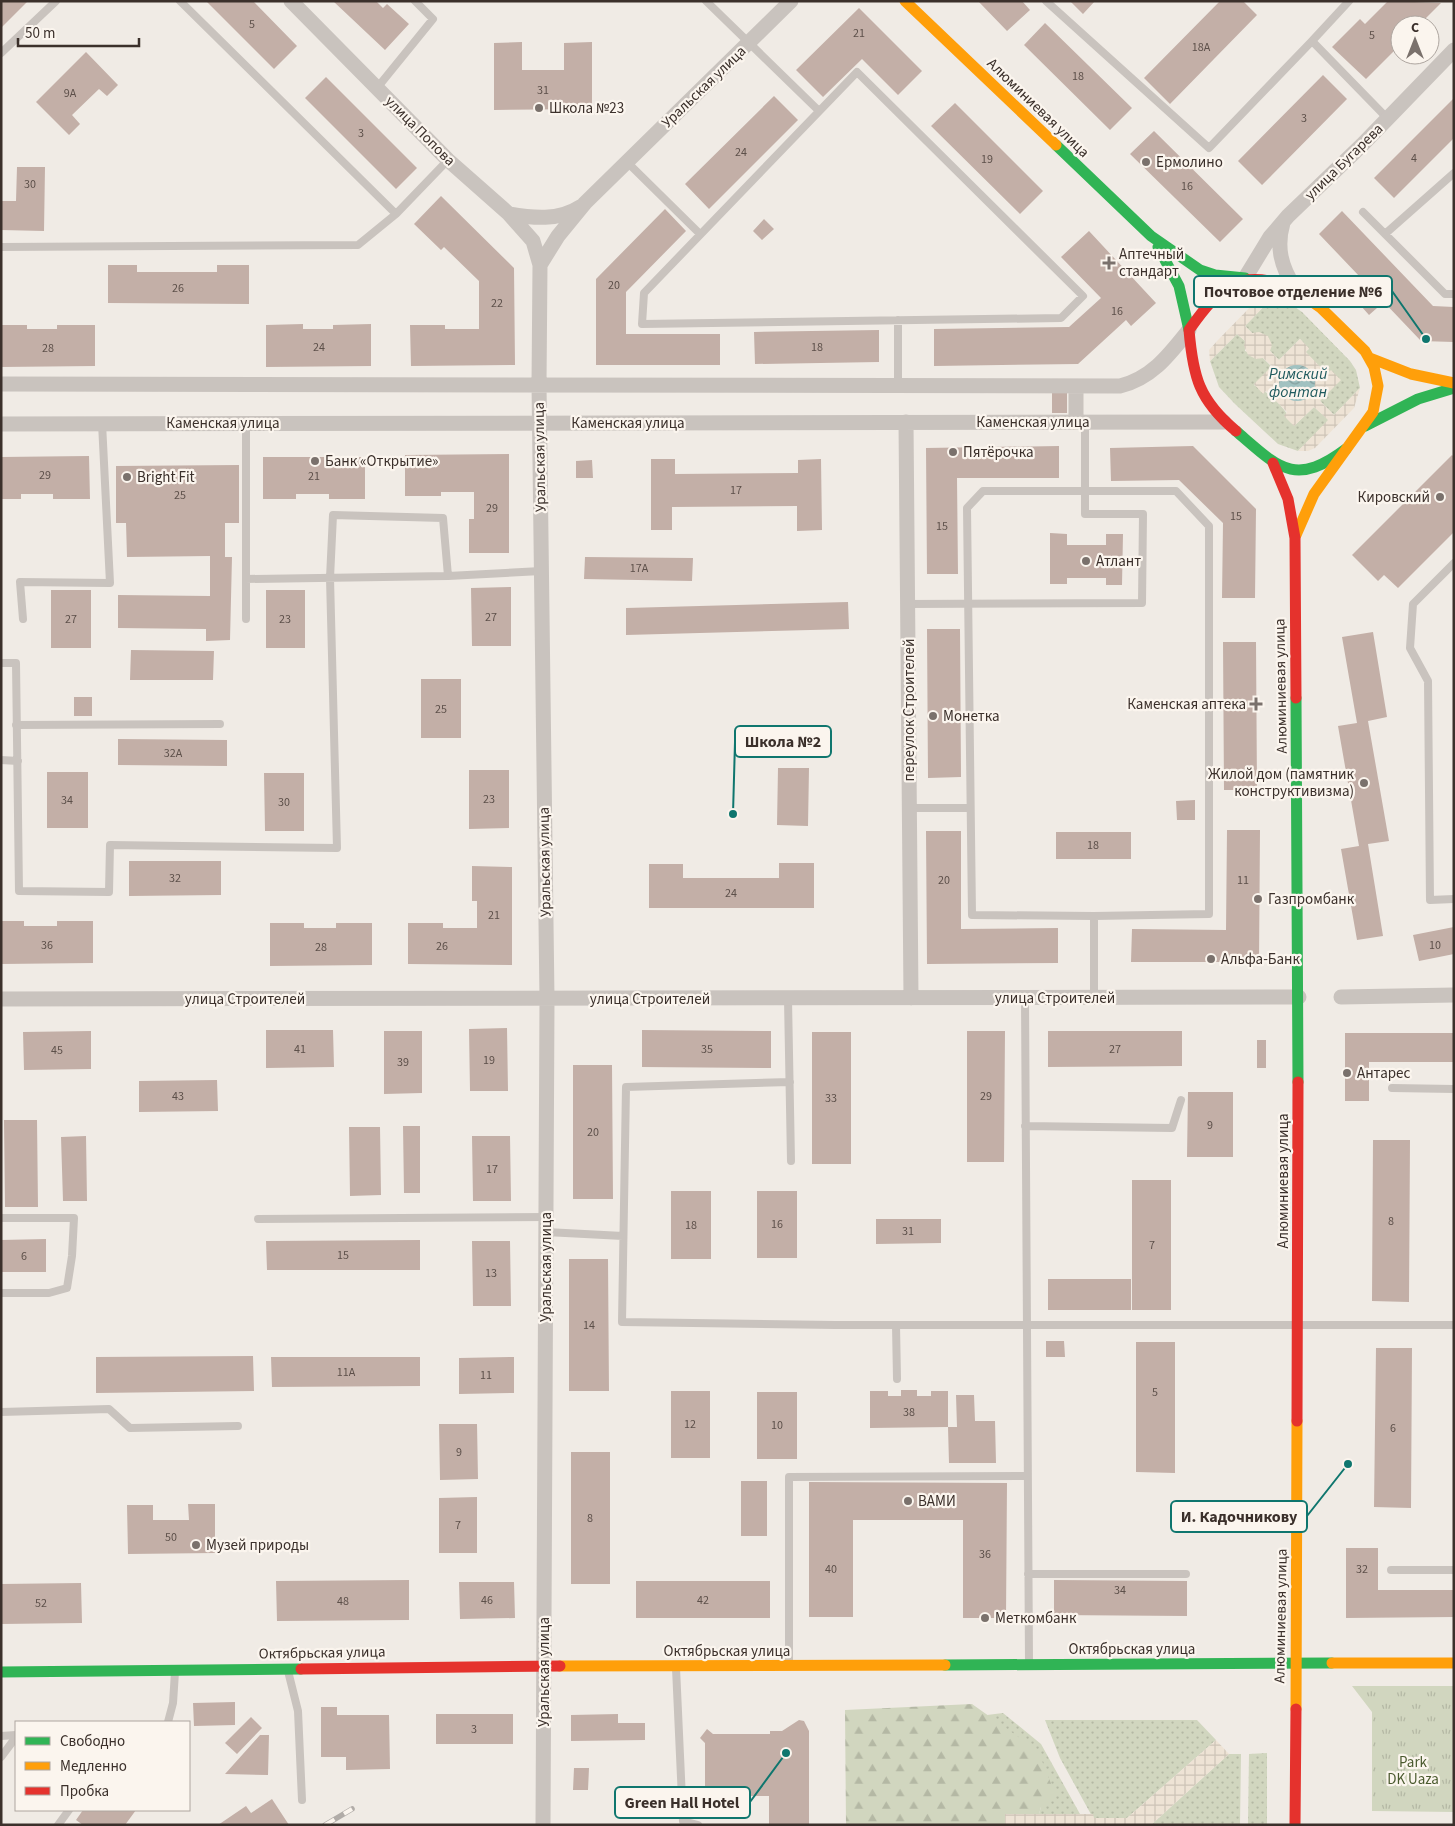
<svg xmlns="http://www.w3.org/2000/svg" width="1455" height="1826" font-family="'Source Sans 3',sans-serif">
<defs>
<pattern id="grass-dots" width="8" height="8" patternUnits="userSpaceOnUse" patternTransform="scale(1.25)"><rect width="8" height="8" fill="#d1d6bf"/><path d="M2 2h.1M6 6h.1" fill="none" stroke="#b4b8a4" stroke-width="1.8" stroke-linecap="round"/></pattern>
<pattern id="forest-firs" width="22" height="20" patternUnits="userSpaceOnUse" patternTransform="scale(1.25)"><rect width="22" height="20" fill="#d1d6bf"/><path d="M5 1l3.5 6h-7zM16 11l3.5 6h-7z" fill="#b4b8a4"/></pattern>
<pattern id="park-tufts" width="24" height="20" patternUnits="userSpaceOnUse" patternTransform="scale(1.25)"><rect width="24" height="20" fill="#d1d6bf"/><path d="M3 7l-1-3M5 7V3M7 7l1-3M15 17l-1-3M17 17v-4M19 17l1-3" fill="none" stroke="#b4b8a4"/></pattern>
<pattern id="plaza-grid" width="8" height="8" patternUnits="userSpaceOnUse" patternTransform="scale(1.25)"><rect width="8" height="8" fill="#eee3d5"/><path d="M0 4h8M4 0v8" fill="none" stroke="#cdc3b7"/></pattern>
<pattern id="water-waves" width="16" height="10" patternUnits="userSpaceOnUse" patternTransform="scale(1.25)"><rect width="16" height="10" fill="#a1c2c1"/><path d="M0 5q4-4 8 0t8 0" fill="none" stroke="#849e9d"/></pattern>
</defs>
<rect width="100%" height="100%" fill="#f0ebe5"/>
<path fill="url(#grass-dots)" d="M1271 299 1289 303 1302 312 1350 361 1356 370 1360 388 1334 415 1320 401 1327 374 1305 352 1309 349 1300 339 1279 360 1245 326Z
M1237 334 1245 341V351L1263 358 1272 367 1254 385C1272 394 1285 408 1294 426L1314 407 1329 420 1298 451 1278 444 1235 404 1219 387 1210 361Z
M1003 1713 1041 1744 1080 1814H1039L1041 1807 987 1715Z
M1045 1720H1197L1216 1740 1127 1818H1093L1060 1758Z
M1267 1753V1825H1248L1249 1754Z
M1229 1754H1241L1240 1825H1151Z"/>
<path fill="url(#forest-firs)" d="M972 1704 1038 1751 1056 1796 1041 1807 1039 1814H1005V1825H846L845 1710Z"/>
<path fill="url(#park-tufts)" d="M1352 1686H1454V1812L1372 1811V1712Z"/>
<path fill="url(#plaza-grid)" d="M1263 299H1271L1245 326 1252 333 1259 332 1268 336 1272 345 1270 351 1279 360 1300 339 1309 348 1306 352 1327 374 1331 370 1341 380 1320 401 1334 415 1360 388 1354 408 1315 448 1308 451H1298L1328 420 1314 407 1294 426 1284 416 1287 412 1266 391 1263 394 1254 384 1272 366 1263 358 1256 359 1248 355 1244 346 1245 341 1237 334 1210 361 1209 350 1218 340 1256 301Z
M1216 1740 1229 1754 1151 1825H1005V1814H1093L1094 1818H1127Z"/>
<path fill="url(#water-waves)" d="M1279 383a18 18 0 1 1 36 0a18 18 0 1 1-36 0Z"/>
<path fill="#c3afa7" d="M1 1H28L1 28Z
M206 1H253L297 46 274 69Z
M333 1H376L383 8 387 4 409 24 385 50Z
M978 1H1022L1030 10 1007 31Z
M1070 1H1095L1083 14Z
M1220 1H1243L1257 15 1170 104 1144 78Z
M1388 1 1441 3 1419 25H1400V45L1366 79 1332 47 1360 19 1365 24Z
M859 8 922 71 898 95 862 59 823 97 796 70Z
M1045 23 1132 108 1110 130 1024 45Z
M522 42V70H564V43L592 42V109L494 110V43Z
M86 52 118 85 107 96 99 89 72 115 80 124 69 135 36 102Z
M1323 75 1347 99 1262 185 1238 161Z
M326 77 417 168 396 189 305 98Z
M774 96 798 120 709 209 685 184Z
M1454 98V138L1394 198 1374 178Z
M955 103 1043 191 1020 214 931 126Z
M1154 131 1243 219 1220 242 1130 154Z
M17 167H45L44 231 1 230V201H16Z
M441 196 514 268 515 365 411 366 410 325H445V329H479V281L444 247 441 250 414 224Z
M665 209 686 231 626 292V334H720V365H596V279Z
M1342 211 1433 306 1454 307V342L1421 341 1319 234Z
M764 219 774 229 762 240 753 231Z
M1089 231 1156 303 1131 326 1126 320 1078 364 934 366V329L1069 327 1101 298 1061 257Z
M108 265H137V272H217V265H249V304L108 303Z
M1353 281 1377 308 1369 315 1345 288Z
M303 324V329H333V325L371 324V366L266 367V325Z
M1 325H27V329H57V325H95V366L1 367Z
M879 330V362L755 364 754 332Z
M1052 393H1067V413H1052Z
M1059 446V478H957L958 574H927L926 448Z
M1193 446 1256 509 1255 598H1222L1223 523 1179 480 1111 481 1110 448Z
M509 454V553H469V519H474V492H441V496H405V455Z
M1452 455 1454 457V532L1398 588 1384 575 1378 581 1352 555Z
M89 456 90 499H53V494H21V499H1V457Z
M263 457H365V499H329V494H296V499H263Z
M651 459H675V474L798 473V460L821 459 822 530 797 531V506L672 507V530H651Z
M592 460 593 478H576V461Z
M239 465V523H225V557H232L230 640 206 641V629L118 628V595L210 596V556L127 557 126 523H116V466Z
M1050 533 1067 534V545H1106V534H1123L1122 585H1106V578H1067V584H1050Z
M585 557 693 558 692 581 584 579Z
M511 587V646H472L471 588Z
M51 590H91V648H51Z
M266 590H305V648H266Z
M848 602 849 629 626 635V608Z
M927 629H960L961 777 928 778Z
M1373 632 1387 717 1368 721 1389 841 1368 844 1383 936 1357 940 1341 849 1359 846 1338 726 1357 723 1342 637Z
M1223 642H1256L1257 790H1224Z
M131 650 214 651 213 680H130Z
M421 679H461V738H421Z
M74 697H92V716H74Z
M118 739 227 740V766L118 765Z
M778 768H809L808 826 777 825Z
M469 770H509V828L469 829Z
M47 772H88V828H47Z
M264 773H304V831H265Z
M1195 800V820H1177L1176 801Z
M1227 830H1260L1259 962H1131L1132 929 1226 930Z
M926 831H961V929L1058 928V963L927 964Z
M1056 832H1131V859H1056Z
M129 861H221V895L129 896Z
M779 863H814V908H649V864H683V878H779Z
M472 866 512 867V965L408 964V923H443V928H477V901H472Z
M1 921H24V926H57V921H93V963L1 964Z
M270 923H304V928H336V923H372V965L270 966Z
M1454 927V954L1419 961 1413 935Z
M507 1028 508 1091H470L469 1029Z
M266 1030H333L334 1067 266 1068Z
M642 1030 771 1031V1068L642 1067Z
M91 1031V1069L24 1070 23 1032Z
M384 1031H422V1093L384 1094Z
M967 1031H1005L1004 1162H967Z
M1048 1031H1182V1066L1048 1067Z
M812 1032H851V1164H812Z
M1345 1033H1454V1062H1369V1101H1345Z
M1257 1040H1266V1068H1257Z
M573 1065H612L613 1199H573Z
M217 1080 218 1111 139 1112V1081Z
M1188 1092H1233V1157H1187Z
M4 1120H37L38 1207H5Z
M403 1126H420V1193H404Z
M349 1127H380L381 1195 350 1196Z
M86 1136 87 1201H63L61 1137Z
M472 1136H510L511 1201H473Z
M1373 1140H1410L1409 1302 1372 1301Z
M1132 1180H1171V1310H1132Z
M671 1191H711V1259H671Z
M757 1191H797V1258H757Z
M876 1219H941V1243L876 1244Z
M46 1239V1272H1V1240Z
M420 1240V1270H267L266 1241Z
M472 1241H510L511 1306H473Z
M569 1259H608L609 1391H569Z
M1048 1279H1131V1310H1048Z
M1046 1341H1064L1065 1357H1046Z
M1136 1342H1175V1473L1136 1472Z
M1376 1348H1412L1411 1508 1374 1507Z
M253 1356 254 1391 96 1393V1357Z
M271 1357H420V1386L272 1387Z
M514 1357V1393L459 1394V1358Z
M901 1390H917V1396H931V1391H948V1427L870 1428V1391H888V1396H901Z
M671 1391H710V1458H671Z
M757 1392H797V1459H757Z
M956 1395H974L975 1421H995L996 1463H949L948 1427H957Z
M439 1424H477L478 1479 440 1480Z
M571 1452H610V1584H571Z
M741 1481H767V1536H741Z
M809 1482 1007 1483 1006 1618H963V1520H853V1617H809Z
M477 1497V1553H439V1498Z
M188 1504H215V1553L128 1554 127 1505H153V1520H189Z
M1346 1548H1378V1590H1454V1617L1346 1618Z
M409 1580V1620L277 1621 276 1581Z
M1054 1580 1187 1581V1616L1054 1615Z
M636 1581H770V1618H636Z
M459 1582H514L515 1618 460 1619Z
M81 1583 82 1623 1 1624V1584Z
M235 1702V1725L194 1726 193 1703Z
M321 1707H337V1715H389L390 1769 346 1770V1757H321Z
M436 1714H513V1744H436Z
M618 1714V1723H645V1740L571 1741V1715Z
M251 1717 262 1728 237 1754 225 1743Z
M799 1720 804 1721 809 1731V1825H769V1796H705V1743L700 1738 707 1729 713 1734H770V1731H782Z
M260 1735H269L268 1775 225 1774Z
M574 1768H589L588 1790H573Z
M272 1799 289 1825H218L246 1806 251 1813Z
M83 1810H136L125 1825H83L76 1820Z"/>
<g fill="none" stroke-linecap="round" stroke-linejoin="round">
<path stroke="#c9c3be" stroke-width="8" d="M180 1 396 214
M706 1 818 110
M1046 1 1209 148 1312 41 1388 119
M1312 41 1349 1
M1 53 56 1
M857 72 1083 296 1061 318 642 324 644 293Z
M377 88 433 19 415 1
M627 162 700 234
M1363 212 1445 294H1454
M1385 234 1454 173
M1 247 358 245 396 214 448 160
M898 320V386
M246 423V579L448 576 541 571
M1454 563 1413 604 1410 648 1428 681 1430 900 1454 899
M908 604 1142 603 1143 514H1085V422
M23 619 20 582 110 583 102 423
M246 619V579
M1 663H16L19 891 109 892 110 845 337 848 330 578 333 515 443 518 448 576
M16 725 220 724
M1 760 18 761
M909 808H970
M1094 916 972 915 967 508 983 491H1176L1209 526V914L1094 916V998
M1025 998 1029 1662
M788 999 791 1161
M790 1082 626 1087 622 1322 835 1325H1454
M1392 1088 1454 1089
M1025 1126 1172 1128 1181 1100
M1 1218H74L72 1256 67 1288 49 1293H1
M258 1219 546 1217
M546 1232 623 1236
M896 1325 897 1379
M1 1412 109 1409 130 1428 238 1426
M1391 1570H1454
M1028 1574H1186
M789 1663V1477L1027 1476
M676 1668 683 1821 698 1825
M288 1671 298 1711 302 1800
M168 1722 173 1703 175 1672
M1 1736 16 1735
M1 1757 16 1737
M58 1825 69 1810"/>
<path stroke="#c9c3be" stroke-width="15" d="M291 1 448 160 509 214 533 241 540 265
M509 214C532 218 559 221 580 207
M1283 223C1276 247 1281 267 1295 288
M1245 278 1270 237 1288 216 1362 145 1454 50
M1 384 1120 386C1152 378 1169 355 1189 330
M1076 387V422
M906 422 911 998
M1 424 1224 422
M1341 997 1454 995
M1 999 1299 997
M543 1825 547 999 539 384 540 265 558 236 585 203 791 1"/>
<path stroke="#30b455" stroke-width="11" d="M1056 145 1151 236 1200 270 1215 275 1245 278
M1158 247 1179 286 1189 330
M1365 426 1418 399 1454 388
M1236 431C1278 467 1294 488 1346 449
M1296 698 1298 1082
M945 1665 1332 1663
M1 1672 301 1669"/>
<path stroke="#ff9f0a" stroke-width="11" d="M905 1 1056 145
M1370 358 1411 374 1454 383
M1296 535 1314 494 1373 412 1378 386 1374 367 1365 351 1321 308 1297 291
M1332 1663H1454
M560 1666 945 1665
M1296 1709 1297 1421"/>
<path stroke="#e5322d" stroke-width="11" d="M1236 431C1199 400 1193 377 1189 330 1221 285 1242 265 1297 291
M1273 463 1288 499 1295 538 1296 698
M1297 1421 1298 1082
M301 1669 560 1666
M1295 1825 1296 1709"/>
<defs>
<path id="rail" d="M325 1825 352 1809"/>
</defs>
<use href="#rail" stroke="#b1aca8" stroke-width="5.5"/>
<use href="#rail" stroke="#fbf5ee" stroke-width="4" stroke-dasharray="11" stroke-linecap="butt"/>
</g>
<g fill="#7a716c" stroke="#fbf5ee" stroke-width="2">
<circle cx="539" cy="108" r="5"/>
<circle cx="1146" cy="162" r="5"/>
<path d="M1106.5 255.5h5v5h5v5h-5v5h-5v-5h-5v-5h5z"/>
<circle cx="953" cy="452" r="5"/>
<circle cx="315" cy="461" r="5"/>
<circle cx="127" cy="477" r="5"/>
<circle cx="1440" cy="497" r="5"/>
<circle cx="1086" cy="561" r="5"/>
<path d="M1253.5 696.5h5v5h5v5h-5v5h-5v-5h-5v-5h5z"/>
<circle cx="933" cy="716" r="5"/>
<circle cx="1364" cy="783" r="5"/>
<circle cx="1258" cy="899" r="5"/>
<circle cx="1211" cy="959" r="5"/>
<circle cx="1347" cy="1073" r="5"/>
<circle cx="908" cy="1501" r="5"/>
<circle cx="196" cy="1545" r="5"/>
<circle cx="985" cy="1618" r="5"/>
</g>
<g text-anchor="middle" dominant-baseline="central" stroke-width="4.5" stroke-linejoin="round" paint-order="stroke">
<g font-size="12" fill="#5d504a">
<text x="252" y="24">5</text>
<text x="859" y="33">21</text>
<text x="1372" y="35">5</text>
<text x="1201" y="47">18А</text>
<text x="1078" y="76">18</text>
<text x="543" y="90">31</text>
<text x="70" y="93">9А</text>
<text x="1304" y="118">3</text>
<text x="361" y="133">3</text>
<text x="741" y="152">24</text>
<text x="1414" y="158">4</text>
<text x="987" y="159">19</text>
<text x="30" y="184">30</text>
<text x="1187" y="186">16</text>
<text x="614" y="285">20</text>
<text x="178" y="288">26</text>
<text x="497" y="303">22</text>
<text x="1117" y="311">16</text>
<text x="319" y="347">24</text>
<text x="817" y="347">18</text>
<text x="48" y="348">28</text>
<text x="45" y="475">29</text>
<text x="314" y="476">21</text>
<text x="736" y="490">17</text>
<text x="180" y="495">25</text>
<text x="492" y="508">29</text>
<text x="1236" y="516">15</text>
<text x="942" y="526">15</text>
<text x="639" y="568">17А</text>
<text x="491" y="617">27</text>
<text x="71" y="619">27</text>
<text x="285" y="619">23</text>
<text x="441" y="709">25</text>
<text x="173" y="753">32А</text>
<text x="489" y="799">23</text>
<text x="67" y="800">34</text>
<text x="284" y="802">30</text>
<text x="1093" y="845">18</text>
<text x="175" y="878">32</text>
<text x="944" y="880">20</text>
<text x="1243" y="880">11</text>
<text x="731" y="893">24</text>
<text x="494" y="915">21</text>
<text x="47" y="945">36</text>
<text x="1435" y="945">10</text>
<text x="442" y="946">26</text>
<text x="321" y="947">28</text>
<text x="300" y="1049">41</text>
<text x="707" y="1049">35</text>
<text x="1115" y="1049">27</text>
<text x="57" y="1050">45</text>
<text x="489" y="1060">19</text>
<text x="403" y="1062">39</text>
<text x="178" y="1096">43</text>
<text x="986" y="1096">29</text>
<text x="831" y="1098">33</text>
<text x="1210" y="1125">9</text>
<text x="593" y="1132">20</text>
<text x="492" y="1169">17</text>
<text x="1391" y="1221">8</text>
<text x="777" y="1224">16</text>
<text x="691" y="1225">18</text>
<text x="908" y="1231">31</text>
<text x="1152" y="1245">7</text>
<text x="343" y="1255">15</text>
<text x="24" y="1256">6</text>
<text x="491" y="1273">13</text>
<text x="589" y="1325">14</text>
<text x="346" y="1372">11А</text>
<text x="486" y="1375">11</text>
<text x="1155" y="1392">5</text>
<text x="909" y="1412">38</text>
<text x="690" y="1424">12</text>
<text x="777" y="1425">10</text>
<text x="1393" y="1428">6</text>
<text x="459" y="1452">9</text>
<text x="590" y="1518">8</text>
<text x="458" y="1525">7</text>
<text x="171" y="1537">50</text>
<text x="985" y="1554">36</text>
<text x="831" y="1569">40</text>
<text x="1362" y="1569">32</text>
<text x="1120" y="1590">34</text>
<text x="487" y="1600">46</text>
<text x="703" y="1600">42</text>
<text x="343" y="1601">48</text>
<text x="41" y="1603">52</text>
<text x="474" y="1729">3</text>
</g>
<g font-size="15" fill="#3b302b" stroke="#fbf5ee">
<text transform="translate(704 87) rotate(-44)">Уральская улица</text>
<text transform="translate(1038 108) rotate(44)">Алюминиевая улица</text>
<text transform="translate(420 131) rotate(45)">улица Попова</text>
<text transform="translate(1344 162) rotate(-44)">улица Бугарева</text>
<text x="1033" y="422">Каменская улица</text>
<text x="223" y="423">Каменская улица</text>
<text x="628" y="423">Каменская улица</text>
<text transform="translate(540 457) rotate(-91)">Уральская улица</text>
<text transform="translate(1281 686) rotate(-91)">Алюминиевая улица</text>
<text transform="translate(909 710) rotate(-90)">переулок Строителей</text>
<text transform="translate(545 862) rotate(-91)">Уральская улица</text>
<text x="1055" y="998">улица Строителей</text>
<text x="245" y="999">улица Строителей</text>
<text x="650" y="999">улица Строителей</text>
<text transform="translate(1283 1181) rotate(-90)">Алюминиевая улица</text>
<text transform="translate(546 1267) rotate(-90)">Уральская улица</text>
<text transform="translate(1281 1616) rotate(-89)">Алюминиевая улица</text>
<text x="1132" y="1649">Октябрьская улица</text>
<text x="727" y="1651">Октябрьская улица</text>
<text transform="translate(322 1653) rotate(-1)">Октябрьская улица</text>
<text transform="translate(544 1672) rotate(-90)">Уральская улица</text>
</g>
<g font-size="15" fill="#3b302b" stroke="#fbf5ee" text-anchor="start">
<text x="549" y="108">Школа №23</text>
<text x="1156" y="162">Ермолино</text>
<text x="1119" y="254">Аптечный<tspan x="1119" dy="17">стандарт</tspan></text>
<text x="963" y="452">Пятёрочка</text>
<text x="325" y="461">Банк «Открытие»</text>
<text x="137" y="477">Bright Fit</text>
<text x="1430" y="497" text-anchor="end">Кировский</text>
<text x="1096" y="561">Атлант</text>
<text x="1246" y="704" text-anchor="end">Каменская аптека</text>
<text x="943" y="716">Монетка</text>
<text x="1354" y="774" text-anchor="end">Жилой дом (памятник<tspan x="1354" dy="17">конструктивизма)</tspan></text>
<text x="1268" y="899">Газпромбанк</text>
<text x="1221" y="959">Альфа-Банк</text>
<text x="1357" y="1073">Антарес</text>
<text x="918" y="1501">ВАМИ</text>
<text x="206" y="1545">Музей природы</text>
<text x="995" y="1618">Меткомбанк</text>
</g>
<g font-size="15" fill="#4a5a2e" stroke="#fbf5ee">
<text x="1413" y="1762">Park<tspan x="1413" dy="17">DK Uaza</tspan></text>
</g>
<g font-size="16" font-style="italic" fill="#1f5a5e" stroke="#fbf5ee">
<text x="1298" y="374">Римский<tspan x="1298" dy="18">фонтан</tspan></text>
</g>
</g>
<path fill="none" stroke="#0f766e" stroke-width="2" d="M1426 339L1392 291M733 814L735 742M1348 1464L1307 1516M786 1753L750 1802"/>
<g fill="#0f766e" stroke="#fbf5ee" stroke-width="2">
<circle cx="1426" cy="339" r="5"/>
<circle cx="733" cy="814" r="5"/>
<circle cx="1348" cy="1464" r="5"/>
<circle cx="786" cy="1753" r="5"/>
</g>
<g fill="#fbf5ee" stroke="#0f766e" stroke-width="2">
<rect x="1194" y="276" width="198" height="31" rx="5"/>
<rect x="735" y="726" width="96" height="31" rx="5"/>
<rect x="1171" y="1501" width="136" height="31" rx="5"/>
<rect x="615" y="1787" width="135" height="31" rx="5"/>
</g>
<g font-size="16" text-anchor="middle" font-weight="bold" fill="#3b302b">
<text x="1293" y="297">Почтовое отделение №6</text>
<text x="783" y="747">Школа №2</text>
<text x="1239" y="1522">И. Кадочникову</text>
<text x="682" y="1808">Green Hall Hotel</text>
</g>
<rect width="1455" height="1826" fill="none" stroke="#3b302b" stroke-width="5"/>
<rect x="15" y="1721" width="175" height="90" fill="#fbf5ee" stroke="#aea6a0"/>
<rect x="25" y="1737" width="25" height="8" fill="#30b455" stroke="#aea6a0"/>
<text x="60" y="1746" font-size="15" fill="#3b302b">Свободно</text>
<rect x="25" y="1762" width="25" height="8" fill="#ff9f0a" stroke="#aea6a0"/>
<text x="60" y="1771" font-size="15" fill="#3b302b">Медленно</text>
<rect x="25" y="1787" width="25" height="8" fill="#e5322d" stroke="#aea6a0"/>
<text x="60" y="1796" font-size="15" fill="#3b302b">Пробка</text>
<g transform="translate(1415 40)"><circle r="24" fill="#fbf5ee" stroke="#aea6a0"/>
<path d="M0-4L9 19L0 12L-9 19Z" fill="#7a716c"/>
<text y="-8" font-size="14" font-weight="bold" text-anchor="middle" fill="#3b302b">С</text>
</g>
<path d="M18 38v8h121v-8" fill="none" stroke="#3b302b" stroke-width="2.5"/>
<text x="25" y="38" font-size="15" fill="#3b302b" stroke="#fbf5ee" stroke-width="4" paint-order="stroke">50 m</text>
</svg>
